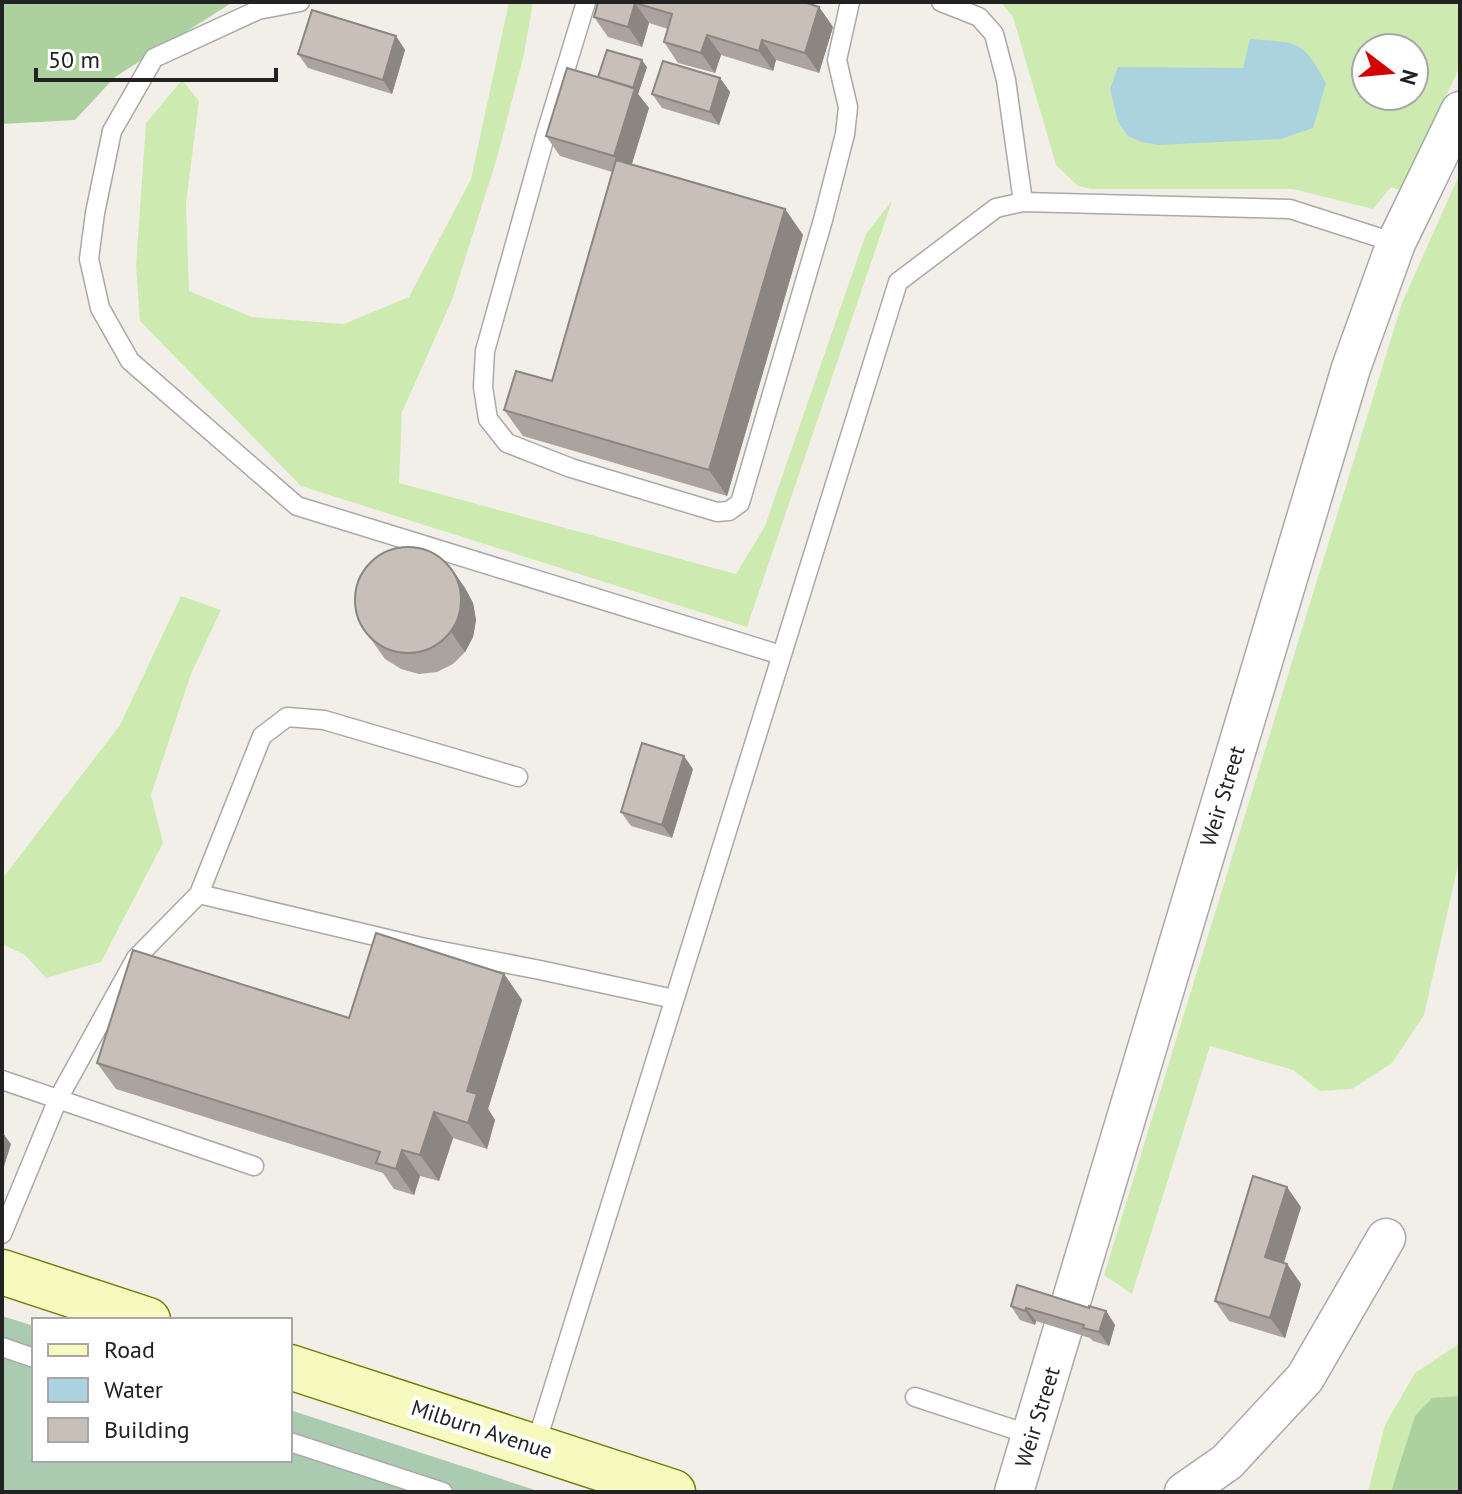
<svg xmlns="http://www.w3.org/2000/svg" width="1462" height="1494" font-family="'PT Sans',sans-serif">
<rect width="100%" height="100%" fill="#f2efe9"/>
<path fill="#cdebb0" fill-rule="evenodd" d="M509 2H533L524 54 497 158 452 300 402 412 399 483 736 574 765 526 866 234 892 201 747 627 301 486 140 321 136 266 146 123 182 80 199 101 186 204 189 291 252 317 344 324 409 297 471 179Z
M1001 2H1460V66L1402 191 1391 187 1373 209 1293 189H1091L1078 186 1056 165 1013 17ZM1366 48H1414V96H1366Z
M1460 173V857L1424 1015 1392 1063 1352 1089 1320 1091 1293 1070 1210 1046 1132 1294 1104 1275 1402 303Z
M181 596 221 610 191 674 151 795 163 843 101 962 46 978 25 955 2 944V879L120 725Z
M1460 1343V1492H1368L1385 1425 1415 1373Z"/>
<path fill="#add19e" d="M2 2H233L115 77 75 120 2 124Z
M1460 1396V1492H1391L1415 1416 1432 1398Z"/>
<path fill="#aacbaf" d="M2 1316 34 1326V1460H290V1410L541 1492H2Z"/>
<path fill="#aad3df" d="M1250 39C1299 43 1302 39 1326 83L1313 128 1281 139 1158 145 1142 142 1128 136 1118 122 1110 89 1118 67 1243 68Z"/>
<g fill="none" stroke-linecap="round" stroke-linejoin="round">
<defs>
<path id="lane" d="M300 2 258 10 154 58 112 131 95 213 89 259 100 308 130 361 297 506 781 655
M586 2 546 133 485 351 483 387 488 419 507 443 571 468 717 512 729 511 740 503 823 220 845 134 848 107 837 60 850 2
M941 2 979 17 994 34 1006 80 1023 202
M199 894 421 947 540 970 674 999
M2 1080 254 1166
M2 1234 58 1099 136 958 199 894 262 736 287 717 324 720 518 777
M2 1347 34 1358
M915 1397 1031 1435
M290 1442 443 1492
M535 1447 898 282 996 208 1023 202 1290 209 1396 243"/>
<path id="street" d="M1014 1492 1351 368 1396 243 1460 111
M1184 1492 1227 1462 1305 1378 1386 1238"/>
<path id="secondary" d="M2 1272 148 1320
M290 1367 673 1492"/>
</defs>
<use href="#lane" stroke="#a9a9a9" stroke-width="21"/>
<use href="#street" stroke="#a9a9a9" stroke-width="41"/>
<use href="#secondary" stroke="#707d05" stroke-width="47"/>
<use href="#lane" stroke="#fff" stroke-width="18"/>
<use href="#street" stroke="#fff" stroke-width="38"/>
<use href="#secondary" stroke="#f7fabf" stroke-width="44"/>
</g>
<path fill="#aba49e" d="M598 2 819 7 833 27 819 73 776 60 773 71 721 55 715 73 678 63 664 42 668 29 649 23 642 47 608 37 594 17Z
M396 36 405 50 392 94 308 68 298 54Z
M647 67 638 94 649 108 632 164 785 209 803 235 727 496 523 436 504 410 552 381 612 172 560 156 546 136 598 77Z
M720 78 730 92 719 125 662 108 652 94Z
M451 568 465 588 473 603 476 620 473 637 465 652 453 664 437 672 419 674 401 669 385 659 360 624Z
M693 769 672 838 631 826 621 812Z
M504 974 522 1000 488 1109 495 1120 487 1149 453 1138 439 1181 420 1176 414 1195 394 1189 383 1173 116 1089 97 1063 349 1018Z
M1301 1207 1284 1263 1287 1264 1301 1284 1285 1338 1229 1321 1215 1301Z
M1011 1306 1089 1308 1106 1311 1115 1325 1109 1346 1093 1341 1090 1338 1036 1321 1035 1325 1020 1320Z"/>
<path fill="#8b8681" d="M635 3 649 23 642 47 628 27Z
M819 7 833 27 819 73 805 53Z
M707 35 721 55 715 73 701 53Z
M396 36 405 50 392 94 383 80Z
M762 40 776 60 773 71 759 51Z
M642 60 647 67 638 94 649 108 628 176 614 156Z
M720 78 730 92 719 125 710 112Z
M785 209 803 235 727 496 709 470Z
M451 568 465 588 473 603 476 620 473 637 465 652 451 632Z
M684 756 693 769 672 838 662 825Z
M504 974 522 1000 488 1109 495 1120 487 1149 468 1123 467 1091Z
M434 1112 453 1138 439 1181 420 1155Z
M2 1132 11 1144 2 1173Z
M402 1150 420 1176 414 1195 396 1169Z
M1287 1187 1301 1207 1279 1277 1265 1257Z
M1287 1264 1301 1284 1285 1338 1270 1318Z
M1026 1308 1036 1321 1035 1325 1025 1311Z
M1106 1311 1115 1325 1109 1346 1099 1332Z"/>
<path fill="#c7bfb8" stroke="#8b8681" stroke-width="2" d="M598 2H804L819 7 805 53 762 40 759 51 707 35 701 53 664 42 672 14 635 3 628 27 594 17Z
M312 10 396 36 383 80 298 54Z
M607 50 642 60 633 88 598 77Z
M663 61 720 78 710 112 652 94Z
M567 68 635 88 614 156 546 136Z
M616 160 785 209 709 470 504 410 516 371 552 381Z
M355 600a53 53 0 1 1 106 0a53 53 0 1 1-106 0Z
M642 743 684 756 662 825 621 812Z
M376 933 504 974 467 1091 477 1094 468 1123 434 1112 420 1155 402 1150 396 1169 376 1163 380 1152 97 1063 133 950 349 1018Z
M1253 1176 1287 1187 1265 1257 1287 1264 1270 1318 1215 1301Z
M1017 1285 1089 1308V1306L1106 1311 1099 1332 1083 1328 1084 1325 1026 1308 1025 1311 1011 1306Z"/>
<g text-anchor="middle" dominant-baseline="central" stroke-width="8" stroke-linejoin="round" paint-order="stroke">
<g font-size="22" fill="#222" stroke="#fff">
<text transform="translate(1222 796) rotate(-73)">Weir Street</text>
<text transform="translate(1037 1417) rotate(-73)">Weir Street</text>
<text transform="translate(482 1429) rotate(18)">Milburn Avenue</text>
</g>
</g>
<rect width="1462" height="1494" fill="none" stroke="#222222" stroke-width="8"/>
<rect x="32" y="1318" width="260" height="144" fill="#ffffff" stroke="#a7a7a7" stroke-width="2"/>
<rect x="48" y="1344" width="40" height="12" fill="#f7fabf" stroke="#a7a7a7" stroke-width="2"/>
<text x="104" y="1358" font-size="24" fill="#222222">Road</text>
<rect x="48" y="1378" width="40" height="24" fill="#aad3df" stroke="#a7a7a7" stroke-width="2"/>
<text x="104" y="1398" font-size="24" fill="#222222">Water</text>
<rect x="48" y="1418" width="40" height="24" fill="#c7bfb8" stroke="#a7a7a7" stroke-width="2"/>
<text x="104" y="1438" font-size="24" fill="#222222">Building</text>
<g transform="translate(1390 72) rotate(106)"><circle r="38" fill="#ffffff" stroke="#a7a7a7" stroke-width="2"/>
<path d="M0-6L14 30L0 20L-14 30Z" fill="#d40000"/>
<text y="-12" font-size="22" font-weight="bold" text-anchor="middle" fill="#222222">N</text>
</g>
<path d="M36 68v12h240v-12" fill="none" stroke="#222222" stroke-width="4"/>
<text x="48" y="68" font-size="24" fill="#222222" stroke="#ffffff" stroke-width="6" paint-order="stroke">50 m</text>
</svg>
